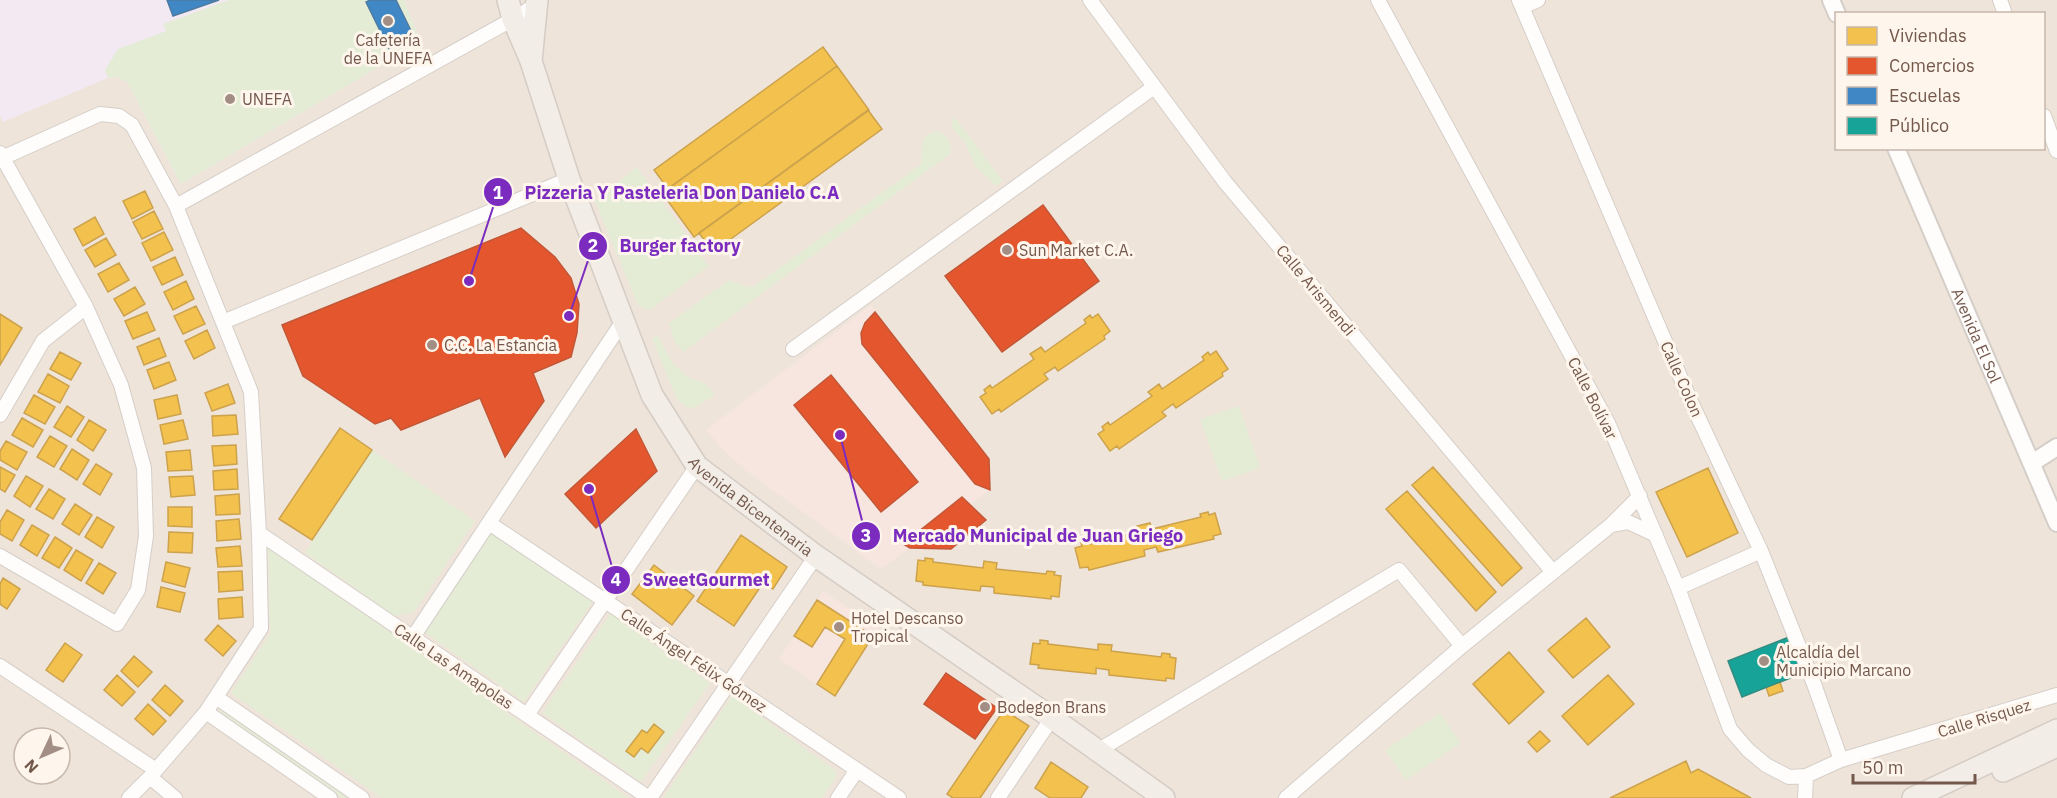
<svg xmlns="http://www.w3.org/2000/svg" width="2057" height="798" font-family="'IBM Plex Sans',sans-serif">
<rect width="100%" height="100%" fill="#f6f1eb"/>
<path fill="#efe4d9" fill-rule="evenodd" d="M0 0H2057V798H0ZM1836 14H2044V148H1836ZM24 738H60V774H24Z"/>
<path fill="#f6e6df" d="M871 305 989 459 990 490 881 569 752 475 727 454 706 430Z
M823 591 879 628 835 696 779 659Z"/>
<path fill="#f2e9f2" d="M0 0H404L421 42 181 184 127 82 117 77 108 78 3 122 0 116Z"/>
<path fill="#e4ecd6" d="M229 0H404L421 42 181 184 127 82 117 77 108 78 105 70 118 49 166 31 163 24Z
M954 116 1003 181 996 186 976 167 965 143 951 126Z
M936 131C946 134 952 142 951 153L683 352 675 343 669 323 729 280 742 285 753 287 921 164 922 145 925 136Z
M637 167 709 266 651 309H646L638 305 595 201Z
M658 336 673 364 688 377 706 384 715 395 694 408 687 407 677 400 652 338Z
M1239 406 1260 468 1222 481 1200 419Z
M372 450 475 521 414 612 395 616 305 553Z
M492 532 593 601 524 702 424 632Z
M268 547 629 798H382L231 693 270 634Z
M610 614 710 683 641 782 542 713Z
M732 696 836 771V777L822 798H663Z
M221 710 348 798H341L219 713Z
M1440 713 1461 743 1406 780 1385 750Z"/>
<path fill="#f2c14e" stroke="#cca24d" stroke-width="1.5" d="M823 47 837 66 668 189 654 170Z
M837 66 869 110 694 237 662 193Z
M868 110 882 129 713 252 699 233Z
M145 191 153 208 132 219 123 201Z
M154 211 163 229 142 239 133 222Z
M95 217 104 234 83 246 74 229Z
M164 232 173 250 151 261 142 243Z
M106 238 116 255 95 267 85 250Z
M175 257 183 275 162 285 153 267Z
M119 263 129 280 108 292 98 274Z
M186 281 194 299 173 310 164 292Z
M135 287 145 304 124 316 114 299Z
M196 306 205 324 183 334 174 316Z
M147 312 155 330 133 339 125 321Z
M0 314 22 328 0 365Z
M1098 314 1110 331 1104 336 1105 339 1058 371 1055 367 1044 374 1048 379 1001 412 999 409 992 414 980 397 986 393 984 390 990 385 992 388 1034 359 1030 354 1041 347 1045 352 1086 323 1084 320 1090 315 1092 318Z
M207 330 215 348 194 359 185 341Z
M159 338 166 356 144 365 137 347Z
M1216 351 1228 369 1222 373 1223 376 1176 408 1173 404 1162 412 1166 416 1119 449 1117 446 1110 451 1098 434 1104 430 1102 427 1108 422 1110 425 1152 396 1148 392 1159 384 1162 389 1204 360 1202 357 1208 352 1210 355Z
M60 352 81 363 71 380 50 369Z
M169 362 176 380 154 389 147 370Z
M48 374 69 386 60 403 38 392Z
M228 384 235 403 212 411 205 393Z
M34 395 55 407 45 424 24 413Z
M177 395 181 414 158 419 154 400Z
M67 406 84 417 71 437 54 427Z
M236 415 238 434 213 436 212 416Z
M22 418 43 430 33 447 12 435Z
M89 420 106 430 93 451 77 440Z
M183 420 188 439 164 444 160 425Z
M340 428 372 450 312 540 279 519Z
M50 436 67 446 54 467 37 457Z
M6 441 27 452 17 470 0 460V451Z
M236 445 237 464 214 466 212 446Z
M72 449 89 460 77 480 60 469Z
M190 450 192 470 168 471 166 452Z
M96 464 112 474 100 495 83 484Z
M0 467 15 475 5 492 0 489Z
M1433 467 1522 568 1502 586 1412 485Z
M1708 468 1738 533 1687 557 1656 492Z
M237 469 238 489 214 490 213 471Z
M26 476 43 486 30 507 14 496Z
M193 476 195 495 171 497 169 477Z
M49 489 65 499 53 519 36 509Z
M1407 491 1496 592 1476 611 1386 509Z
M239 494 240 514 216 515 215 496Z
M75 504 92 515 79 535 62 524Z
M168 507H192V527L168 526Z
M7 510 24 520 12 541 0 534V522Z
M1208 512 1209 515 1215 513 1221 534 1213 536 1214 539 1158 552 1156 547 1144 550 1145 556 1089 570 1088 567 1080 568 1075 548 1082 546 1081 543 1089 541 1090 544 1139 532 1137 526 1150 523 1152 529 1201 517 1200 514Z
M97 517 114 527 102 548 85 537Z
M239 519 241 539 217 541 216 521Z
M32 525 49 535 37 556 20 545Z
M169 532 193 533 192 553 168 552Z
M741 535 787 567 773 589 763 583 734 626 697 601Z
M55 537 72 548 59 568 42 558Z
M240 546 242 566 218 567 216 548Z
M76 550 93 560 81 581 64 570Z
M925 558 933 559V562L983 568 984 561 997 563 996 569 1046 574 1047 571 1055 572 1054 575 1061 576 1059 597 1051 596V599L994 593V587L981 586 980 591 923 585V582L916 581 918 560 925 561Z
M166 562 190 568 185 587 162 581Z
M99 563 116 573 103 594 86 583Z
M654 565 694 596 672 625 632 594Z
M242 571 243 590 219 592 218 572Z
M3 578 20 589 7 609 0 604V584Z
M161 587 185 593 180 612 157 607Z
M242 597 243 617 219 619 218 599Z
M817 600 873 636 835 696 817 684 845 639 825 627 812 647 794 636Z
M1586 618 1610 647 1573 678 1548 650Z
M218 625 236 641 223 656 205 640Z
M1040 640 1048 641V644L1098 650V644L1112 645 1111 651 1161 657 1162 653 1170 654V657L1176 658 1174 679 1166 678V681L1109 675V670L1096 668V674L1038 668 1039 665 1030 664 1033 643 1040 644Z
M65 643 82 655 63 682 46 670Z
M1509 652 1544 692 1509 724 1473 684Z
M134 656 152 672 138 687 121 671Z
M117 675 135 692 122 706 104 690Z
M1608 675 1634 704 1588 745 1562 716Z
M1780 682 1783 691 1769 696 1766 687Z
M165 685 183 701 170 716 152 700Z
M148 704 166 721 153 735 135 719Z
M1004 710 1029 726 980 798H953L947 794Z
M654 724 664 732 648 753 641 748 634 757 626 751 642 730 647 733Z
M1540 731 1550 741 1537 752 1528 742Z
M1686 761 1691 773 1698 769 1751 798H1610Z
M1051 762 1088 787 1081 798H1050L1035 788Z"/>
<path fill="#e4572e" stroke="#c25737" stroke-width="1.5" d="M1043 205 1099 281 1002 352 945 276Z
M521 228 555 257 571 278 579 304 577 333 571 357 533 373 544 401 505 457 480 398 401 430 391 418 375 424 303 376 282 325Z
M875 312 989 459 990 490 975 484 862 344 861 333 865 323Z
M831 375 918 482 881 512 794 405Z
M636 429 657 471 596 528 565 494Z
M962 497 986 520 951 549 910 548 903 544Z
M946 673 997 708 975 739 924 704Z"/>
<path fill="#3f88c5" stroke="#4f7aa1" stroke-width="1.5" d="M167 0H219L173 16Z
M370 0H396L414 37 389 49 366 2Z"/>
<path fill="#17a398" stroke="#338c81" stroke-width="1.5" d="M1789 637 1803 673 1742 697 1728 661Z"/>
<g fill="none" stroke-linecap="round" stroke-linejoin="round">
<defs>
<path id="minor" d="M1090 0 1225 182 1553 572
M1378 0 1608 423 1678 588 1730 729 1748 750 1766 765 1789 777 1806 776 1841 760 2057 695
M1519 0 1691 402 1761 551 1814 684 1841 760
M2000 0 2005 14
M1522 7 1538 0
M2044 116 2057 151
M0 153 86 307 121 385 144 468 146 536 138 590 117 624 0 556
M0 159 100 114 119 116 132 125 176 206 251 392 259 533 261 628 206 712 150 777 129 798
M176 206 513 19 539 3
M223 322 569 179
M793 349 1154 87
M0 415 43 341 86 307
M489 523 899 798
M1611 525 1628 522 1656 535
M259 533 649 798
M1678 588 1761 551
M413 637 623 321
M0 666 156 770
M216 697 362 798
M206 712 330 798
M527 715 697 466
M1099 750 1399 570 1462 646
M150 777 175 798
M650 798 816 556
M838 798 857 770
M998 798 1052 718
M1286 798 1462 646 1611 525 1640 496
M1805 798 1806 776"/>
<g id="tertiary">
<path d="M1831 0 1837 14"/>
<path id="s1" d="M1896 148 2057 523"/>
<path d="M2032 463 2057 447"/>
</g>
<g id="primary">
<path id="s2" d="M508 0 513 19 531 61 569 179 652 395 697 466 816 556 1052 718 1164 798"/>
<path d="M531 61 537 0"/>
<path d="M2003 771 2057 746"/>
<path d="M1913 798 2057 730"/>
</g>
</defs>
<use href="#minor" stroke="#d5cec8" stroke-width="16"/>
<use href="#tertiary" stroke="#d5cec8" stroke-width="20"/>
<use href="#primary" stroke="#d5ccc6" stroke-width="24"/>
<use href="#minor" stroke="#fefdfc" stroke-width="14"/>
<use href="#tertiary" stroke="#fefdfc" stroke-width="16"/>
<use href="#primary" stroke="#f2ede6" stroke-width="21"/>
</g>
<g fill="#a28e84" stroke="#fef6ec" stroke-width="2">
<circle cx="388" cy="21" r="6"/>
<circle cx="230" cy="99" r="6"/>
<circle cx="1007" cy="250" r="6"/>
<circle cx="432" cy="345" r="6"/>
<circle cx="839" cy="627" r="6"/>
<circle cx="1764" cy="661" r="6"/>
<circle cx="985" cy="707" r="6"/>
</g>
<g text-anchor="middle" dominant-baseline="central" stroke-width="6" stroke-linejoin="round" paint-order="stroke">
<g font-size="16" fill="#74584c" stroke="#fef6ec" text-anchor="start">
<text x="388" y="40" text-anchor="middle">Cafetería<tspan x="388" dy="18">de la UNEFA</tspan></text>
<text x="242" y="99">UNEFA</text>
<text x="1019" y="250">Sun Market C.A.</text>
<text x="444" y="345">C.C. La Estancia</text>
<text x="851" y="618">Hotel Descanso<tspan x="851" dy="18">Tropical</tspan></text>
<text x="1776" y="652">Alcaldía del<tspan x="1776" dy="18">Municipio Marcano</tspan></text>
<text x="997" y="707">Bodegon Brans</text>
</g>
<g font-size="16" fill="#74584c" stroke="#fef6ec">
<text transform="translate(1316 290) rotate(50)">Calle Arismendi</text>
<text stroke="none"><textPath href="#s1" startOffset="204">Avenida El Sol</textPath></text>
<text transform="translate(1682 379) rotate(66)">Calle Colon</text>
<text transform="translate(1593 398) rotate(63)">Calle Bolívar</text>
<text stroke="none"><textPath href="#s2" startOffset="572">Avenida Bicentenaria</textPath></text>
<text transform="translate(694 660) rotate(34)">Calle Ángel Félix Gómez</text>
<text transform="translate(454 666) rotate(34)">Calle Las Amapolas</text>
<text transform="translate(1984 718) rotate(-17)">Calle Risquez</text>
</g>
</g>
<path fill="none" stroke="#7b2cbf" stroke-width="2" d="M469 281L498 192M569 316L593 246M840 435L866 536M589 489L616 580"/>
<g fill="#7b2cbf" stroke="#fef6ec" stroke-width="2">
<circle cx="469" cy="281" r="6"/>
<circle cx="569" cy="316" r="6"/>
<circle cx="840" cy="435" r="6"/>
<circle cx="589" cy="489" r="6"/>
<circle cx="498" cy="192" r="15"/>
<circle cx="593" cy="246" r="15"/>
<circle cx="866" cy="536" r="15"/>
<circle cx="616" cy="580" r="15"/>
</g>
<g font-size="18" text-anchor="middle" font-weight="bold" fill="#fff">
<text x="498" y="199">1</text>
<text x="593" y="252">2</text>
<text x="866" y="542">3</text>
<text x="616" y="586">4</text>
</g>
<g font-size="18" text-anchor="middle" font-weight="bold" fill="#7b2cbf" stroke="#fef6ec" stroke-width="6" stroke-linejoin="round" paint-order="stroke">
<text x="682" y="199">Pizzeria Y Pasteleria Don Danielo C.A</text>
<text x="680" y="252">Burger factory</text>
<text x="1038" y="542">Mercado Municipal de Juan Griego</text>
<text x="706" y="586">SweetGourmet</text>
</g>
<rect x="1835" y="12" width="210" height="138" fill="#fef6ec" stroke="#c7b7ac" stroke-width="1.5"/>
<rect x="1847" y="27" width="30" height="18" fill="#f2c14e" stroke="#c7b7ac" stroke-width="1.5"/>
<text x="1889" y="42" font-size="18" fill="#74584c">Viviendas</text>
<rect x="1847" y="57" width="30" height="18" fill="#e4572e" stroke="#c7b7ac" stroke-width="1.5"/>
<text x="1889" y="72" font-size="18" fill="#74584c">Comercios</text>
<rect x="1847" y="87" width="30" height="18" fill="#3f88c5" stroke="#c7b7ac" stroke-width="1.5"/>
<text x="1889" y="102" font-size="18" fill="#74584c">Escuelas</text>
<rect x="1847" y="117" width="30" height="18" fill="#17a398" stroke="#c7b7ac" stroke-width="1.5"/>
<text x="1889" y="132" font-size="18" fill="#74584c">Público</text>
<g transform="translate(42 756) rotate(226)"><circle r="28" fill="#fef6ec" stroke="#c7b7ac" stroke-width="1.5"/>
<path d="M0-4.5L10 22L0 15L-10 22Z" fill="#a28e84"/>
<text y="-9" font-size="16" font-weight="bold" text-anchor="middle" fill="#74584c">N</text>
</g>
<path d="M1853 774v9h122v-9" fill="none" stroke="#74584c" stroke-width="3"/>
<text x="1862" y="774" font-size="18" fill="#74584c" stroke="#fef6ec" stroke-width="4.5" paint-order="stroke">50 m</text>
</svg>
